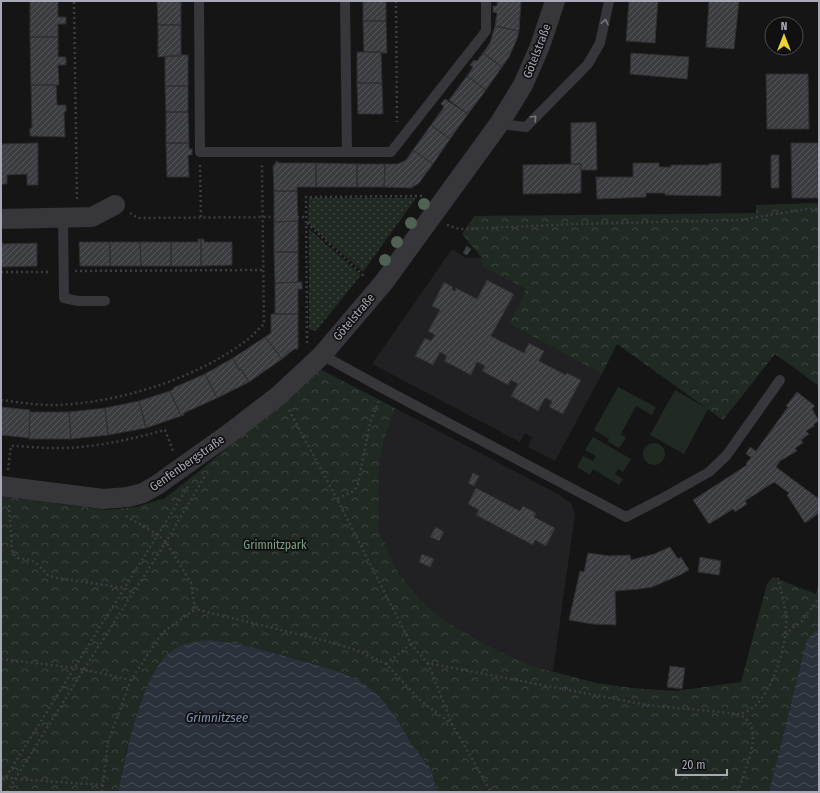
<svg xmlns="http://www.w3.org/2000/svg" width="820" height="793" font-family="'Fira Sans Condensed',sans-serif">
<defs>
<pattern id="grass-dots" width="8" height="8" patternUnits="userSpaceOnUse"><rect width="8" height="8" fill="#212923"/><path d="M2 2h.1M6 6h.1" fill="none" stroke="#3e4541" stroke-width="1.8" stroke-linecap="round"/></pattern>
<pattern id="park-crowns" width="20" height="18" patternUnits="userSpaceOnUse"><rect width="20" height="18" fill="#212923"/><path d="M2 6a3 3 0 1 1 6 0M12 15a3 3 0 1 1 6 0" fill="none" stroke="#3e4541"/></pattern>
<pattern id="water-waves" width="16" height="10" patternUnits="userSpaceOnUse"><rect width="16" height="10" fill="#2b313a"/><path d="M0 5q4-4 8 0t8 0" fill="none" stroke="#474c54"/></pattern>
<pattern id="building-hatch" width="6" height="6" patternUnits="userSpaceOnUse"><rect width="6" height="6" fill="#3c3d40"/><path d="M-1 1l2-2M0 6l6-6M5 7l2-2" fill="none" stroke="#555659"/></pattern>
</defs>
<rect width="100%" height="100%" fill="#151516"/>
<path fill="#212123" d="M452 249 466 258H482V267L526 289 509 324 602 374 555 461 528 447 532 437 525 433 520 442 372 364Z
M395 408 558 494 571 503 575 514 553 671 536 667 505 654 458 629 431 610 418 597 397 571 379 530V468L384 441Z"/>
<path fill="url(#grass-dots)" d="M309 198H416L363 272 308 223Z
M309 229 361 275 316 331 309 329Z"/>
<path fill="url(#park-crowns)" d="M819 203V386L775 354 723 420 617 344 602 374 509 324 526 289 482 267V258L462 234 474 216 756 213V205Z
M320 369 395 408 384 441 379 468V530L397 571 418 597 431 610 458 629 505 654 536 667 596 683 632 688 675 691 741 682 767 584 773 577 816 594 819 585V628L807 639 769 792H437L431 769 413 746 394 714 381 698 324 667 240 644 211 640 157 669 146 693 126 751 118 792H1V496L106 510 136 507 165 498 203 468Z"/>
<path fill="#212923" d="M618 387 656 407 652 415 636 406 621 434 626 438 619 448 608 442 609 439 594 430Z
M675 390 708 409 684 454 650 435Z
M593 437 631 459 623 472 618 469 615 474 623 479 619 485 593 469 590 475 577 467 583 456 593 461 596 456 585 450Z
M643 454a11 11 0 1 1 22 0a11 11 0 1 1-22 0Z"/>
<path fill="url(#water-waves)" d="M819 628V792H769L807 639Z
M211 640 240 644 324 667 349 676 364 684 381 698 394 714 413 746 431 769 437 792H118C125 757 142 677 168 654 181 643 195 641 211 640Z"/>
<path fill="url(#building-hatch)" stroke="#2f2f32" d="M30 1H58V17H66V24H58V37H30Z
M157 1H181V25H158Z
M363 1H386V21H363Z
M497 1H521L519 31 495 26 497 13 493 12V6H497Z
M629 1H658L655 43 626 41Z
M709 1H739L734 49 706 47Z
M363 21H386L387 53H381V52H364Z
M158 25H181V56L158 57Z
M495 26 519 31 517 39 509 57 502 67 483 53 490 43Z
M30 37H58V57H66V65H58L59 85H31Z
M357 52H381L382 83H357Z
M483 53 502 67 486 90 467 76 473 67 470 65 474 60 477 61Z
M631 53 689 57 687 79 630 74Z
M181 55H188V86H165V56Z
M766 74H808L809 129H767Z
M467 76 486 90 468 114 449 100Z
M357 83H382L383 114H358Z
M31 85H56L57 105H66V112H64L65 137 30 136V128H32Z
M165 86H188V112H166Z
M445 99 468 114 450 139 431 125 444 107 441 104Z
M166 112H188L189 143H166Z
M596 122 597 170H581V164H571V123Z
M431 125 450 139 433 164 413 150Z
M38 143V185H27V174L7 175V184H1V144Z
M166 143H189V149H192V155H188L189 177H167Z
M791 143H819V198H792Z
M413 150 433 164 419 183 411 188 384 187 385 164H398L406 160Z
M771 155H779V188H771Z
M277 161 279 163H316V187H297V191H274L273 166Z
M316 163 357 164V187H316Z
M633 163H659V167H671V165H709V164L721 163V196L665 195V193H646V197L597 199 596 177H633Z
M357 164H385L384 187H357Z
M571 164H581V193L523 194V165Z
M274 191H297L298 221 274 222Z
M298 221V252H274V222Z
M198 239H201V266H171V242H198Z
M201 239H204V242H232V265L201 266Z
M1 241 3 244 37 243V266L1 267Z
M79 242H110V266H80Z
M110 242H140L141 266H110Z
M140 242H171V266H141Z
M467 246 471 249 467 255 463 253Z
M274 252H298V282L275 283Z
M487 280 514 294 491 336 524 353 529 343 544 351 539 361 566 375 567 373 581 380 563 414 549 407 552 401 545 398 538 411 511 396 518 384 511 380 508 385 482 371 485 366 477 362 471 375 444 361 447 356 440 352 433 365 415 356 425 338 431 341 435 335 428 331 440 310 432 306 444 282 453 287 452 290 455 291 456 288 477 299Z
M302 282V289H298V314H275V283Z
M271 314H298V349H294L282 359 265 337 271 333Z
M265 337 282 359 249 382 241 369 239 370 233 358Z
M233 358 239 370 241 369 249 382 217 398 205 374Z
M205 374 217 398 184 413V415L181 416 170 391 174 389 173 388Z
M170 391 181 416 146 428 139 401Z
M797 392 815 406 812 409 819 421 814 424V426L806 431 809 434 801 440 803 443 795 448 797 451 780 461 776 467 819 499V513L805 523 787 495 789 493 774 482 745 501 747 504 735 512 733 509 709 524 693 500 747 465 746 464 751 457 746 454 750 447 756 451 788 407 786 406Z
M139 401 146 428 108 435 105 408Z
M1 407 30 410 29 438 1 435Z
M105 408 108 435 71 439 69 412Z
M30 412H69L71 439H29Z
M473 473 479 476 474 486 468 483Z
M476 488 520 511 523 506 536 513 534 517 555 528 546 546 535 540 533 545 476 515 479 510 468 504Z
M436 527 444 532 439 541 430 537Z
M670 547 678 559 681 557 689 570 680 575 652 587 639 589 615 591 616 625 592 624 569 620 580 571 584 572 588 553 610 556 630 555 631 560 654 554Z
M422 554 434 559 430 567 419 562Z
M700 557 721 561 719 575 698 572Z
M670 666 685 668 682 689 667 687Z"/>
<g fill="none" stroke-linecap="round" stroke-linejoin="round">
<path stroke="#3c3c42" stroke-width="2.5" stroke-dasharray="2 3" stroke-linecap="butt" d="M396 1 397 122
M74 2 77 200
M200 165 201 218
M130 213 138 218 274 217
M297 217H306
M307 223 365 277
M447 225 459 229 577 224 740 220 806 209H819
M75 271 263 270
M1 272H50
M307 343 306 197 423 196
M1 400C18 402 35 405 53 405 116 404 196 379 247 340 253 336 258 329 264 324L262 165
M379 401 370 423 358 484 354 491 337 499 411 644 427 663 647 705 740 714C746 712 752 709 756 705 774 688 788 641 786 617 785 604 781 591 778 578
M289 410 337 499
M8 470 11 446C24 446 38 448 51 448 90 449 128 440 165 430L173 451
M9 505 12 548 13 554 18 558 31 560 37 564 48 575 57 578 125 588 133 593
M126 516 158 535 166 542 191 583 195 609 326 641 356 650 386 664 421 701 452 724
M785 634 802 621 819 598
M1 659 76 668 131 680
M428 663 452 724 491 792
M386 664 411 644
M1 776 15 779 103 785
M1 785 189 485
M7 792 84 669 166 542 205 476 204 474
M102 792 108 742 131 680 162 633 195 609
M738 792C743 773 758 745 751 725 749 721 743 717 740 714"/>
<path stroke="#36363b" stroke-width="10" d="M199 1 200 152H391L486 31V1
M345 1 347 152
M499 124 526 127 588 64 600 43 609 1
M63 217 64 298 78 301H105
M322 355 384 389 626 517 661 499 709 472 726 456 780 380"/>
<path stroke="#36363b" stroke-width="20" d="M1 219 92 217 115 205
M1 486 103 499 128 497 143 493 157 485 230 433 278 396 322 355 384 282 499 124 523 85 540 46 555 1"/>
</g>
<g fill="#4f6254">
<circle cx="424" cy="204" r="6"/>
<circle cx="411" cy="223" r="6"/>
<circle cx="397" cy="242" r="6"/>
<circle cx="385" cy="260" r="6"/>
</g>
<defs><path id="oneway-chevron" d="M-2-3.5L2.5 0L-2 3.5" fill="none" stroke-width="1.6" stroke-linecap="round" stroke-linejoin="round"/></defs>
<g stroke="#74757f">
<use href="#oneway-chevron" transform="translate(605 22) rotate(-78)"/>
<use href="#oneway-chevron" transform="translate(534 118) rotate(-46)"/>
</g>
<g text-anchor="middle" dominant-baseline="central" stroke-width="3.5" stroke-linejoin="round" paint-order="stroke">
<g font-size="12" fill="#a7a9b6" stroke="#101011">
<text transform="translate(537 51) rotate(-69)">Götelstraße</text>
<text transform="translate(354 317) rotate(-50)">Götelstraße</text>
<text transform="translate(187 463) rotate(-35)">Genfenbergstraße</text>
</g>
<g font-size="12" fill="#7ea186" stroke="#101011">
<text x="275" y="545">Grimnitzpark</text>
</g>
<g font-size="13" font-style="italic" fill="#7e90b1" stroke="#101011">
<text x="217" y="717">Grimnitzsee</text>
</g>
</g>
<rect width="820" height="793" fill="none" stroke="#a7a9b6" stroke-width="4"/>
<g transform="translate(784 36)"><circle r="19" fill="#101011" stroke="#4c4d53"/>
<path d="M0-3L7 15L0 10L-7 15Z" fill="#efd234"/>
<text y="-6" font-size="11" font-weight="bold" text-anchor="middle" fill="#a7a9b6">N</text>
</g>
<path d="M676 769v6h51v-6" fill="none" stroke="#a7a9b6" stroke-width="2"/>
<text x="682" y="769" font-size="12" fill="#a7a9b6" stroke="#101011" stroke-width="3" paint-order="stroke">20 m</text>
</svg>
